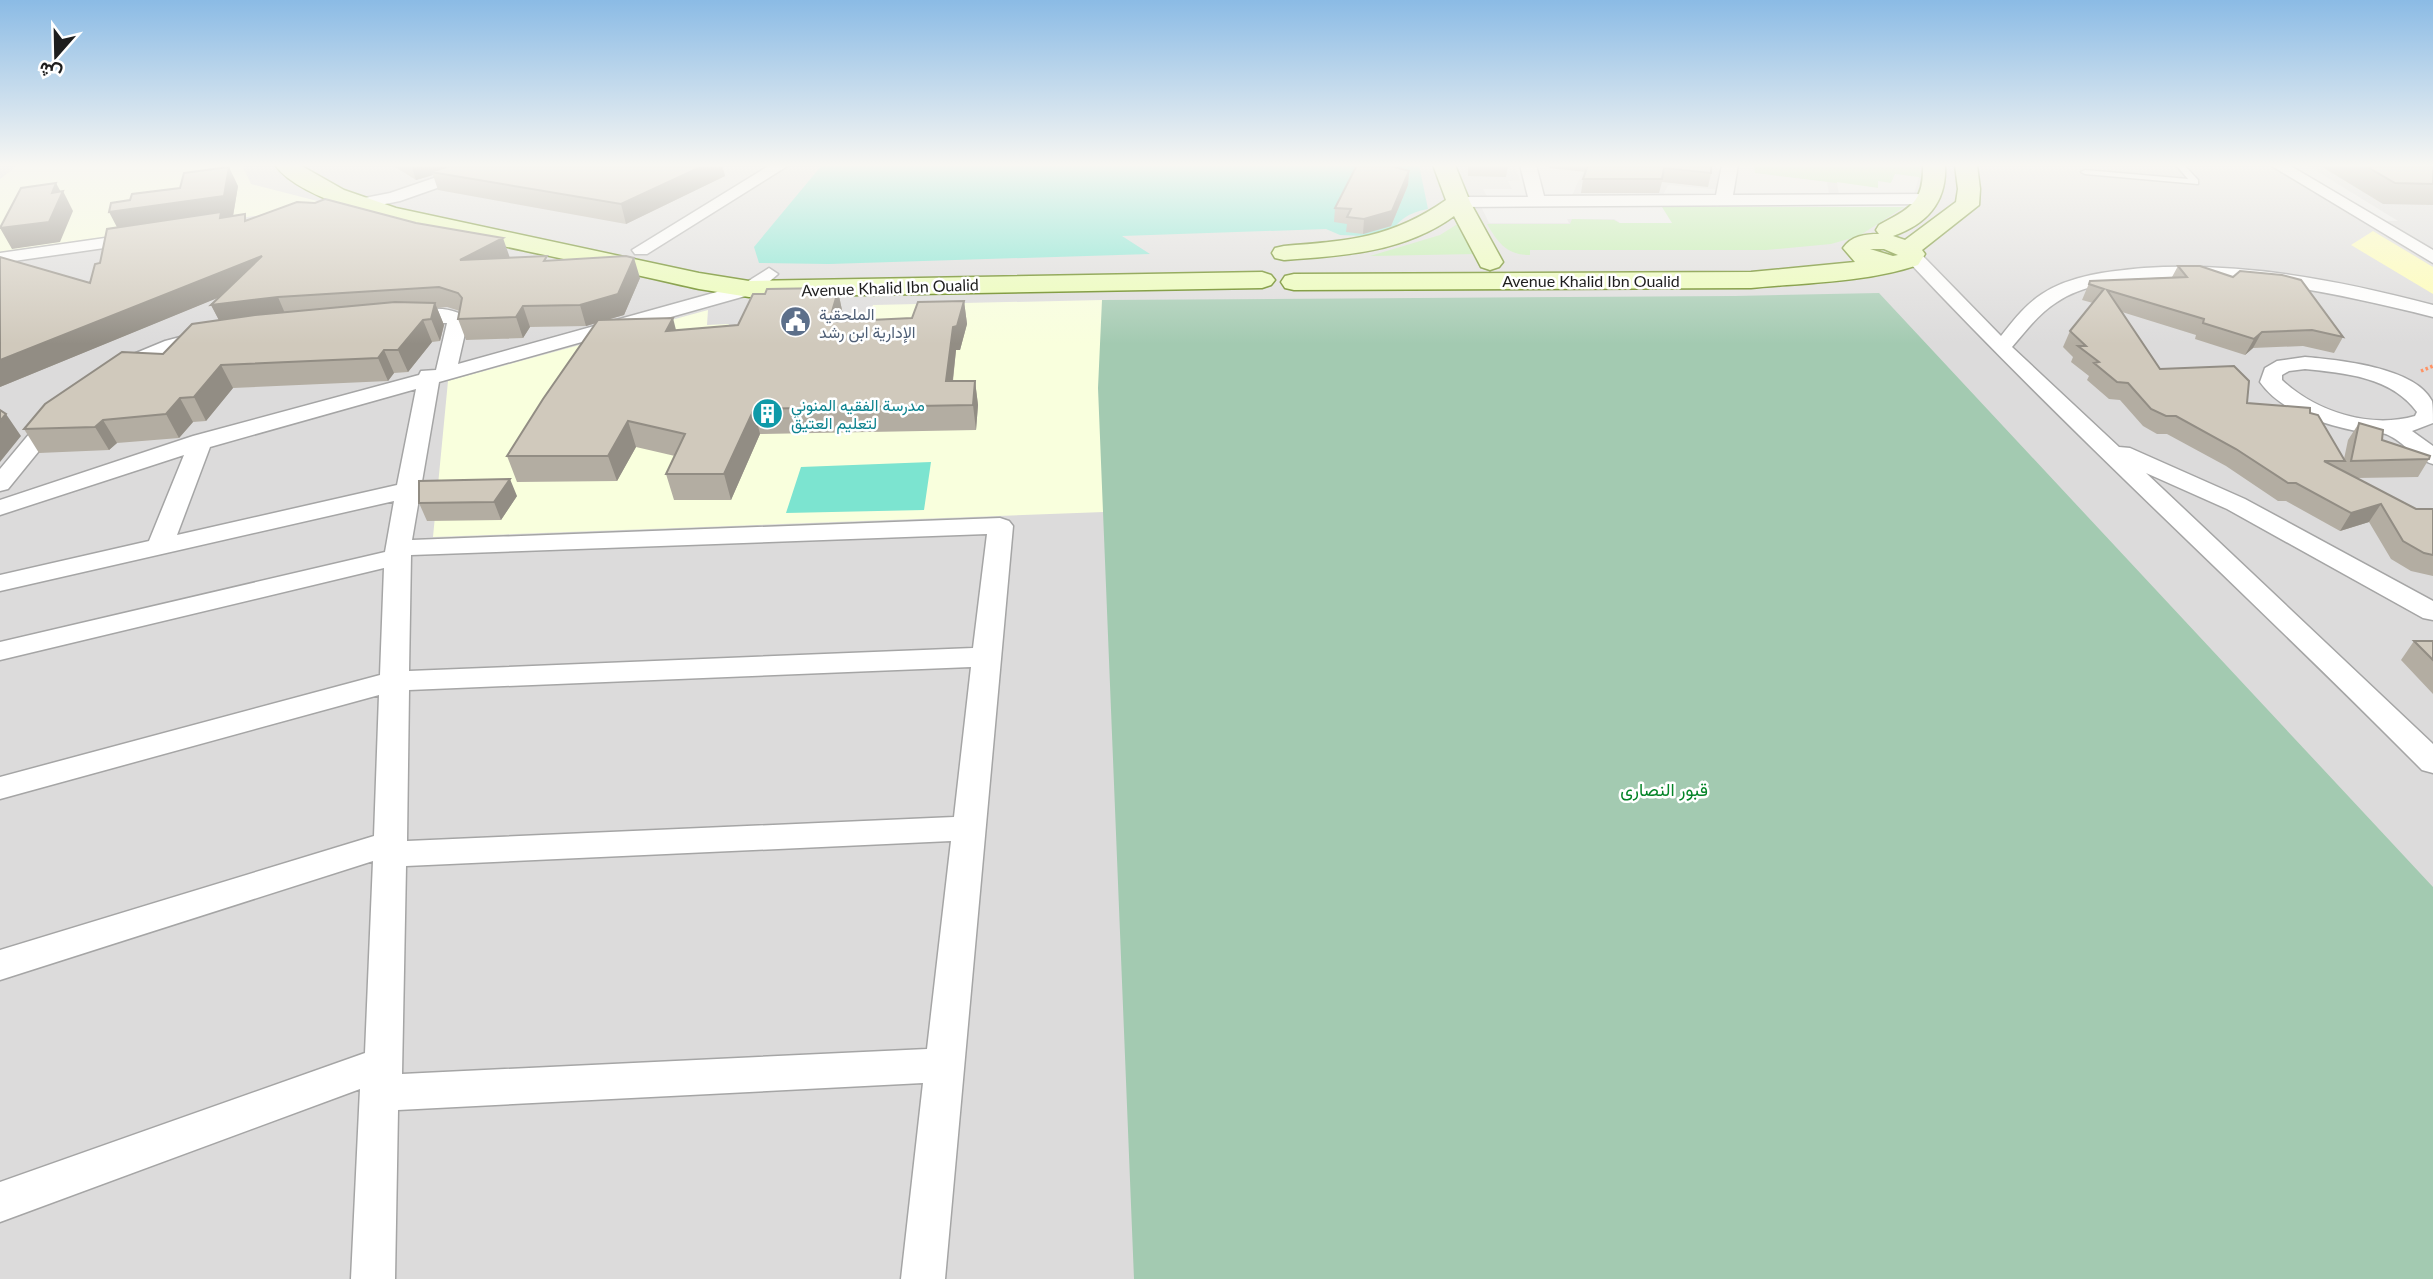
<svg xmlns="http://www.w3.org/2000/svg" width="2433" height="1279" font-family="Lato,Vazirmatn,sans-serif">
<rect width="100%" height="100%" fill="#f0eee4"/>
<path fill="#dcdbdb" d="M0 165H2433V1279H0Z"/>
<path fill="#f9ffdd" d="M18 165H242L251 184 333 205 0 252V179Z
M1102 300 1104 512 433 537 448 381 708 310 707 325 729 324 725 336 862 334 873 305Z"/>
<path fill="#bbeda6" d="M1754 165H1919L1922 178 1895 175 1891 183 1878 188 1754 173Z
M1661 207H1904L1859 236 1831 244 1766 250H1530V255C1507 255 1498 243 1487 224H1570L1572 219 1614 220 1620 223H1671Z
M1459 223 1476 254 1370 256 1440 235Z"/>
<path fill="#fffeb2" d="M2373 231 2433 267V294L2351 245Z"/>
<path fill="#a3cab1" d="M1879 293 2433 887V1279H1134L1098 388 1102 300 1735 296Z"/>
<path fill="#7ce4d0" d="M822 165H1419L1428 209C1408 213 1399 219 1388 237L1340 235 1326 229 1122 236 1150 254 829 264 759 263 754 247Z
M931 462 924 510 786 513 801 467Z"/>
<path fill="#eaeaea" d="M1515 165H1537L1582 172 1572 196 1606 200 1609 195 1661 199 1668 185 1722 190 1725 171 1713 165H1754L1755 173 1827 182 1829 193 1718 195 1839 196 1837 182 1878 188V181L1891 183 1895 174 1919 177 1910 207H1662L1672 223H1620L1614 219H1567L1569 223H1489L1476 196H1487L1483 189H1512L1508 181 1520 180Z
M2291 165H2307L2398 221H2384Z"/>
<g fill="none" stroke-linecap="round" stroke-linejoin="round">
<defs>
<path id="lane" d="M2176 165H2184L2198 180V184L2085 174 2081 172 2085 170 2188 179Z"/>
<path id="street" d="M472 165H496L494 168 400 201 340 213 331 208 334 204 390 193Z
M770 165H789L647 254H635L632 250Z
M1520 165H1536L1544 196 1716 195 1722 165H1738L1733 195 1930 194 1938 199 1930 204 1458 207 1450 202 1458 197H1528Z
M2270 165H2289L2433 250V263Z
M140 233 149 238 146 242 0 263V253Z
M1913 251 1919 252 2001 336C2013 321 2025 305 2042 294 2071 275 2110 271 2144 268 2243 262 2338 280 2433 305V317C2337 293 2243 273 2144 280 2114 282 2082 285 2057 302 2039 313 2026 331 2012 347L2119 447 2130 448 2245 499 2433 601V620L2423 618 2227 509 2146 473 2433 744V773L2422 770C2252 598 2072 436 1907 260L1904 256Z
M769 268 778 274 756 293 439 382 412 540 1000 518 1009 521 1013 526 945 1279H901L923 1083 398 1110 395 1279H351L360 1089 0 1222V1182L365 1053 373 861 0 980V950L374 836 379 695 0 799V777L380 675 384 568 0 660V642L385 552 394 501 0 591V575L149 541 184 455 0 515V500L193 436 419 375 421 371 436 370 447 323H404L397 321 394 317 397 313C415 308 455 304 468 320L458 364 742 285ZM416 389 397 485 177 535 210 447ZM987 534 973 648 409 671 411 555ZM971 667 954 817 407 841 409 690ZM951 841 927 1049 402 1074 406 866Z
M207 330 214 332 217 336 214 340 179 349 121 373H107L103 369 107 365 165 341Z
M2305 357C2338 360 2415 367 2432 401 2433 407 2433 416 2433 423L2412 431 2433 446V464C2415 459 2404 442 2388 435 2380 431 2369 433 2361 432 2326 425 2282 413 2260 382L2265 368 2277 361ZM2305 369C2345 373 2392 377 2417 412L2415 416C2370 429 2316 412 2282 380V375L2289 371Z
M58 407 66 409 69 414 8 489 0 491V469L50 409Z"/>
<path id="secondary" d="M275 165H300L344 190 396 208 699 273 749 281 1262 272 1271 275 1275 280 1271 285 1262 288 749 297 699 289C641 276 584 263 526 251 469 238 308 212 275 165Z
M1433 165H1455L1470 202 1503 262 1499 267 1490 270 1481 267 1454 216C1405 252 1343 256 1284 260L1275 258 1272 253 1275 248 1284 246C1348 241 1392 238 1446 200Z
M1923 165H1945C1947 202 1927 224 1893 236L1905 240 1956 202 1958 189 1955 165H1977L1980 189 1979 205 1922 250 1925 254 1918 265C1868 282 1804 283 1751 288L1294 290 1285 288 1281 282 1285 276 1294 274 1751 272 1855 262 1843 248C1851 236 1865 234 1879 234L1876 230 1879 225C1910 208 1924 203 1923 165ZM1870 249H1884L1898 255 1893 256Z"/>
</defs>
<use href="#lane" stroke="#a5a5a5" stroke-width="3"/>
<use href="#street" stroke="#a5a5a5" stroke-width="3"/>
<use href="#secondary" stroke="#567a00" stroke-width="3"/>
<path stroke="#ff9365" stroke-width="3.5" stroke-dasharray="2.5 2.5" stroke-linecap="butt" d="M2421 371 2433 366"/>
<use href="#lane" fill="#fff" fill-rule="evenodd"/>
<use href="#street" fill="#fff" fill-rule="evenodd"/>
<use href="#secondary" fill="#ebfdb4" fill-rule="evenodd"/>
</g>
<path fill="#b3ada2" d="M392 165H722L725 176 626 224 438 190 433 175 416 180Z
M1468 165H1508L1506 177 1468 176Z
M1549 165H1711V173L1708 187 1662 182 1659 193H1581L1583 179 1586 172 1549 168Z
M2319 165H2433V205L2383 204Z
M1409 171 1408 185 1391 226 1363 234 1346 232 1347 224 1334 222 1335 208Z
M238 186 233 216 247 220 510 258 548 261 640 278 624 315 609 319 676 331 738 325 765 294 828 288V292L838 291 843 315 841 321 912 318 964 301 967 324 960 350H956L953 381H975L978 405 976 430 760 434 731 500H674L666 474 675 456 636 447 617 481 517 482 507 456 596 323 586 326 530 327 523 338 466 340 458 319 460 311 447 307 437 308 444 325 440 341 432 342 408 372 394 373 388 381 233 388 206 421 193 422 179 438 117 443 109 450 39 453 24 429 163 354 219 320 211 305 219 297 0 387V257L90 283 100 263Z
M2178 266 2343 337 2334 353 2303 346 2253 348 2245 355 2195 339 2196 335 2122 312 2160 369 2247 403 2310 413 2344 459 2348 440 2359 423 2382 440 2429 459 2418 477 2357 478 2416 509H2433V576L2411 571 2391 559 2369 522 2340 531 2286 501H2278L2226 466 2167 434H2157L2143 426 2120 400 2109 399 2087 380 2089 376 2071 362 2073 357 2063 347 2070 331 2093 303 2082 300 2090 281 2172 277Z
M517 496 501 520 427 521 419 503Z
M2414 641H2433V694L2401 660Z"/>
<path fill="#928d84" d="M411 165H463L431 172 433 175 416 180Z
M705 165H722L725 176 626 224 621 204Z
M229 167 238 186 233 216 120 233 109 212 224 196Z
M1409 171 1408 185 1391 226 1363 234 1364 219Z
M56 183 62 194 63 191 73 211 60 242 12 249 0 228 52 193Z
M503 238 510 258 460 260Z
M262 256 271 276 0 387V360Z
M634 258 640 278 624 315 586 326 580 305Z
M828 288 832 311 838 291 843 315 833 345 829 322 826 292Z
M278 297 287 318 222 326 211 305Z
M964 301 967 324 960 350H956L950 405 946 381 953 327Z
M435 303 444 325 440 341 431 319Z
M523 306 530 327 523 338 516 317Z
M673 318 679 342 666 331Z
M423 320 432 342 408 372 398 350Z
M2262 332 2253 348 2245 355 2254 339Z
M384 350 394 373 388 381 378 358Z
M221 365 233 388 206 421 194 397Z
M975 381 978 405 976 430 973 405Z
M180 398 193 422 179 438 166 414Z
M754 409 760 434 731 500 724 474Z
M6 414 21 436 0 462V421Z
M103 420 117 443 109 450 95 427Z
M628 421 636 447 617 481 608 456Z
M510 479 517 496 501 520 494 502Z
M2381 504 2369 522 2340 531 2351 513Z"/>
<path fill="#d0c9bc" stroke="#928d84" stroke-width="2" d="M452 165H705L621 204 431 172Z
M1357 165H1388L1409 171 1392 211 1364 219 1347 217 1351 209 1335 208Z
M1588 165H1711V173L1664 168 1662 179H1583Z
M2364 165H2433V184L2395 183Z
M229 167 224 196 109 212 111 203 130 200 132 194 180 188 184 173Z
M56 183 52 193 63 191 49 222 0 228 21 188Z
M325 199 416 223 503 238 460 260 547 256 544 261 626 256 634 258 618 294 580 305 523 306 516 317 458 319 462 298 458 293 439 287 278 297 211 305 262 256 0 360V257L90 283 95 264 100 263 107 229 221 212 220 218 245 214V221L297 202 315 203Z
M2178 266H2200L2233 277 2240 271 2282 275 2301 280 2343 337 2312 330 2262 332 2254 339 2203 323 2204 319 2107 290 2160 369 2234 366 2249 381 2247 403 2310 408V413L2318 415 2345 461H2324L2416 509H2433V555L2424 553 2403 541 2381 504 2351 513 2296 483H2288L2236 449 2176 416H2166L2151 409 2128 383 2117 382 2094 363 2099 362 2078 346H2086L2070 331 2104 289 2089 284 2090 281 2187 277Z
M828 288 826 292 838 291 829 322 912 318 918 302 964 301 957 326 953 327 946 381H975L973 405 754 409 724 474H666L685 434 628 421 608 456H507L543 399 598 320 673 318 666 331 738 325 753 294H765L767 289Z
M395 302 435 303 431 319 423 320 398 350H384L378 358 221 365 194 397 180 398 166 414 103 420 95 427 24 429 45 404 122 352 163 354 192 324 255 315Z
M0 410 6 414 0 421Z
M2359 423 2383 430 2382 440 2430 456 2429 459 2351 461Z
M510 479 494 502 419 503V481Z
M2414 641H2433V660Z"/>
<linearGradient id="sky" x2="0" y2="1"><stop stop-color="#8bbbe5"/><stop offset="0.48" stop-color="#f8f7f3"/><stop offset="1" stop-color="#f8f7f3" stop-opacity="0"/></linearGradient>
<rect width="2433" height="344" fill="url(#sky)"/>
<defs>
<symbol id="civic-disc" viewBox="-11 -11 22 22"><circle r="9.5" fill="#5c6f8a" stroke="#fff"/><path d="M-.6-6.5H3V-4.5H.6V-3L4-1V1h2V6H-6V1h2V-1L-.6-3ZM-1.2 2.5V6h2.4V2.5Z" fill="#fff"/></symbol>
<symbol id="building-disc" viewBox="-11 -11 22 22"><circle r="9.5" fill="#0f9aa8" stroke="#fff"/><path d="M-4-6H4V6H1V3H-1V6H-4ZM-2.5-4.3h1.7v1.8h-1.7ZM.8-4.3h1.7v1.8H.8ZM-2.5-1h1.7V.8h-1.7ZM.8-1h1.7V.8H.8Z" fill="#fff"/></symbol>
</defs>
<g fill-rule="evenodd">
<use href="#civic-disc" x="778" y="304" width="35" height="35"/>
<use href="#building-disc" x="750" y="396" width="35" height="35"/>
</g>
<g text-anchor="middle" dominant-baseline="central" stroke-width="5" stroke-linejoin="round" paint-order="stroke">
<g font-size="16" fill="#1e1e1e" stroke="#fff">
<text x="1591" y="280">Avenue Khalid Ibn Oualid</text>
<text transform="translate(890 287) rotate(-2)">Avenue Khalid Ibn Oualid</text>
</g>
<g font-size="16" fill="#4e5e75" stroke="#fff" text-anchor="start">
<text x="819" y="313">الملحقية<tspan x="819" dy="18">الإدارية ابن رشد</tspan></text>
</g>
<g font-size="16" fill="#0d838f" stroke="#fff" text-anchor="start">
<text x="791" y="404">مدرسة الفقيه المنوني<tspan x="791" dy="18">لتعليم العتيق</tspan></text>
</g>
<g font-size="18" fill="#058428" stroke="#fff">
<text x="1664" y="789">قبور النصارى</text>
</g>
</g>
<g transform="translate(56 56) rotate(200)" stroke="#ffffff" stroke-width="5" paint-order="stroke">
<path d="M0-5L12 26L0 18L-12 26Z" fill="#1e1e1e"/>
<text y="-10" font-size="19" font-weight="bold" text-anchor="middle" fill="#1e1e1e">ش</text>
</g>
</svg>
